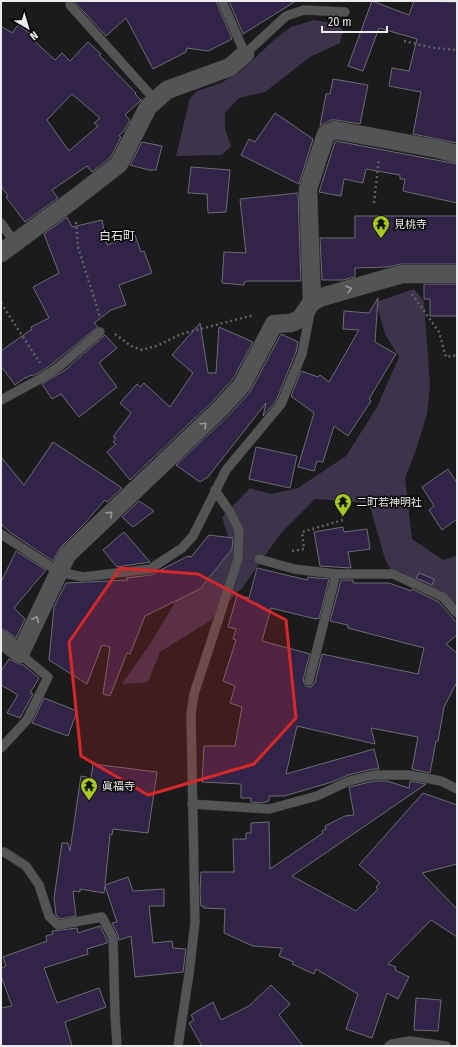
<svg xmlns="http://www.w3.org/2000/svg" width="458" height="1047" font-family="'Fira Sans Condensed','Noto Sans JP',sans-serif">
<rect width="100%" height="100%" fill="#1b1a1c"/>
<path fill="#3d334b" d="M314 20 337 24 343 30 340 43 310 57 265 92 239 98 225 113V129L231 146 222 155 176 156 190 98 197 91 221 83 242 70 274 40 291 27Z
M414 289 424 301 430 385 427 414 415 453 405 478 412 539 443 560 457 556V603H444L425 582 396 580 385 559 369 503 315 499 281 533 243 587 211 620 160 652 148 682 122 684 152 641 180 594 230 542 222 517 250 488 271 494 298 488 346 456 377 407 399 357 385 334 376 302Z"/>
<path fill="#322348" stroke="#6d6c6e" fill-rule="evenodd" d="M74 1H216L232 39 208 51 187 48 186 52 153 69 126 18 106 36Z
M229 1H296L243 34Z
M372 1 409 15 414 1 457 2V143L413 134 421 92 389 86 392 68 409 71 417 39 379 28 363 71 348 66Z
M18 25 32 35 30 37 55 60 62 53 70 61 88 42 101 54 99 55 136 93 135 94 141 100 125 115 130 120 124 131 119 136 121 137 111 157 92 172 87 166 52 190 58 198 25 222 6 197 8 196 1 186V26L12 33ZM72 94 100 118 94 123 98 126 69 151 47 120Z
M333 79 368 85 360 124 336 120H331L320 126 326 94H330Z
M275 113 313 139 299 184 241 155 249 139 255 142Z
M336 141 457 164V203L403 191 405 179H400V175L366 169 363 183 344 179 341 196 319 192 335 142Z
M142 142 162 146 156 170H149L130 165Z
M191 167 230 170 226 212 208 213 207 194 188 193Z
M298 193 301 281H248L244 282V285L222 283 224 252 246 253 240 199Z
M355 216H457V264H402L387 267 355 268V277L343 280H322L320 238H355Z
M67 217 72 227 102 220 107 245 135 235 141 252 144 251 152 273 119 285 126 305 111 310 94 323 98 327 57 360 44 370 32 376 31 375 26 378V377L15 385 1 366V351L32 329 31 327 49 318 33 287 59 273 44 234Z
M424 284H457V316H430V299H424Z
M378 298 375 342 396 354 369 399 371 401 348 436 334 426 323 462 317 461 314 471 298 467 314 413 291 396 301 371 318 377 320 375 329 382 359 330 343 329 344 311 369 313Z
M200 323 208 373H216L219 327 253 342 233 379 212 402 130 480 107 452 116 444 113 442 116 438 113 437 131 413 120 403 137 384 140 387 144 383 170 407 193 373 172 355Z
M281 334 298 342 296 352 276 401 263 416 266 403 208 477 200 482 176 465 227 417 250 392Z
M105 335 117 348 99 363 117 387 79 417 61 394 52 399 42 384 65 370Z
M53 442 122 488 107 502 105 500 85 523 60 548 53 561 11 533 1 524V457L24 485Z
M256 447 297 456 290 488 249 479Z
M448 469 457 483V519L442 530 429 510 434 506 422 487Z
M139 501 154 511 133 527 122 517Z
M343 527 344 532 367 529 370 549 348 552 351 568 320 566 314 532Z
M124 532 150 562 117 567 103 550Z
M209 535 233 538 232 549 200 589 145 616 130 654 127 653 110 696 103 694 110 647 102 645 87 684 49 660 54 607 66 583 128 580 126 578 151 575 188 556 191 557Z
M16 551 46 570 14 608 25 619 16 638 7 631 1 629V582Z
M257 568 307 580 308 577 329 579 319 619 316 618V619L271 608 262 641 310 654 303 680 305 685 308 687H311L315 683 322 654 418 674 424 648 348 628V625L330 621 341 580H353V583H389L411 591 412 589 439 602 452 617 457 623V635L446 644 457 653V682L444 707 438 741H436L430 773 412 769 418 737 371 728 375 744 297 726 286 774 374 749 379 769H372L348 775 332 782 284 796H269V801L262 803 251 802V798H241V784L202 782 204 746H235L242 707 230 703 235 686 223 681 236 640 233 639 236 629 228 627 237 595 249 598Z
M419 573 434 579 432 585 416 578Z
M9 659 19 664H22L39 678 30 693 33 694 20 718 7 713 18 695 1 685V671Z
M44 698 77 711 68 736 32 723Z
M93 764 157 772 148 833 113 829 112 835 110 834 105 885 128 877 133 891 164 889V906H149L153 943 172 941 173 948 186 949 183 972 135 977 131 936 119 940 118 935 112 923 117 922 105 886 104 893 80 889V892L73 891 76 916 60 919 56 915 54 898 62 843H68L70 851 81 776 91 778Z
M374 781H387L409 788 410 781 426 784 292 876 356 911 378 889 376 887 380 883 359 865 423 793 457 805V864L422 873 457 909V937L431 920 388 964 396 967 395 970 409 977 398 999 387 993 372 1038 346 1029 358 994 316 969 314 974 292 964 294 962 279 956 282 948 253 946 224 933 225 909 204 908V906H201L200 892 201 872H234L233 839H246V833H251V823L269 822 270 869 323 833 322 831 326 829 325 826 345 816 354 815 349 787Z
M100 926 107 940V943L87 949 88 954 44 968 57 1003 99 988 106 1007 65 1022 72 1046H1V1008L12 1006 1 976V968L6 966 3 957 47 941 46 936 53 934 52 931 77 928 78 933Z
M271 985 290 1004 279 1015 303 1046H202L189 1023 194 1020 191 1015 213 1002 221 1020 249 1006Z
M416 998 441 1000 438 1031 414 1030Z"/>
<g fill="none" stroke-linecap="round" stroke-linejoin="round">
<defs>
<path id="service" d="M222 1 245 54 286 16 304 10 345 12
M70 5 155 100
M1 223 15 243
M1 400 47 375 61 365 100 332
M1 534 59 572 83 577 150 569 182 548 193 536 226 470 281 404 302 354 310 313
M259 559 294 569 336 574H393L443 597 457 613
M309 681 336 574
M1 748 27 720 48 677 20 654
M192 804 269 809 317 796 349 781 373 775H409L441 781 457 789
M1 852H4L26 866 39 885 49 916 58 925 102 917 113 938 115 1014 117 1046
M178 1046 189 974 195 922 191 714 194 694 238 559 239 530 230 512 215 490
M389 1046 392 1044 410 1041 446 1046"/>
<path id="minor" d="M1 253 74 199 119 164 148 107 167 90 230 67 245 54
M312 302 308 189 326 134 335 130 438 149 457 154
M1 639 20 654 67 555 220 409 242 385 274 324 291 323 300 319 312 302 322 297 402 274H457"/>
</defs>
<use href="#service" stroke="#343435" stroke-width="10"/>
<use href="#minor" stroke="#343435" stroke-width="19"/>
<path stroke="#616062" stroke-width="2.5" stroke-dasharray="2 3" stroke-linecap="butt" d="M404 41 434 48 457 50
M374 203 379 158
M76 222 78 247 100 317
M412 294 439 332 446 357 457 355
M1 303 40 363
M115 334 131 346 142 350 159 345 181 334 250 316 254 318
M292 551 304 549 302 532 343 520 341 501"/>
<use href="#service" stroke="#545356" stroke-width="9"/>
<use href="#minor" stroke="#545356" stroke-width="18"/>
</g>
<defs><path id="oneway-chevron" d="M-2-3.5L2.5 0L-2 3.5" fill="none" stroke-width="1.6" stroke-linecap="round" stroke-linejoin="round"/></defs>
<g stroke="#98979a">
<use href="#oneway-chevron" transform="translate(349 289) rotate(-16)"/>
<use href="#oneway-chevron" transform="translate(204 425) rotate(-44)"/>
<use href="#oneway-chevron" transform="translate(110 514) rotate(-44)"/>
<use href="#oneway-chevron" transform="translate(36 619) rotate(-65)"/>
</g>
<path fill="#d62828" fill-opacity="0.2" stroke="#d62828" stroke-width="3" stroke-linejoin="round" d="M120 568 198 574 286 620 296 718 254 764 148 795 81 756 69 642Z"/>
<defs>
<symbol id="temple-pin" viewBox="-11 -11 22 30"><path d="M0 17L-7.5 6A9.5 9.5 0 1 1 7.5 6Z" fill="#a5c822" stroke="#060606"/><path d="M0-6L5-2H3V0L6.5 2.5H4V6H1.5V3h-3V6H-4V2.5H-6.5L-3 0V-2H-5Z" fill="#111"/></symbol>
</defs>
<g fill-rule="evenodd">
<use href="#temple-pin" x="371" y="214" width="20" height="27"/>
<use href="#temple-pin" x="333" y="492" width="20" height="27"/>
<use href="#temple-pin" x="79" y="776" width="20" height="27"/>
</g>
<g text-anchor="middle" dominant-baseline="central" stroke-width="3" stroke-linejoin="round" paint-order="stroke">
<g font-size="11" fill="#ebeaec" stroke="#060606" text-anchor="start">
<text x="394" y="224">見桃寺</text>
<text x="356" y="502">二町若神明社</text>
<text x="102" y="786">眞福寺</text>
</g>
<g font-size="12" fill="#ebeaec" stroke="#060606">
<text x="117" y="236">白石町</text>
</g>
</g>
<rect width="458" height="1047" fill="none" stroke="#ebeaec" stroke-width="4"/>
<g transform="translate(28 28) rotate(142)" stroke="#060606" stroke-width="3" paint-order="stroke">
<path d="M0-3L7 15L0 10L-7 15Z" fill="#ebeaec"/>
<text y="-6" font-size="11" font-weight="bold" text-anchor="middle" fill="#ebeaec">N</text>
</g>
<path d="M322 26v6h65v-6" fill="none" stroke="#ebeaec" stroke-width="2"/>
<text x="328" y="26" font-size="12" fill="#ebeaec" stroke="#060606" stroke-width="3" paint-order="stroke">20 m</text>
</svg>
